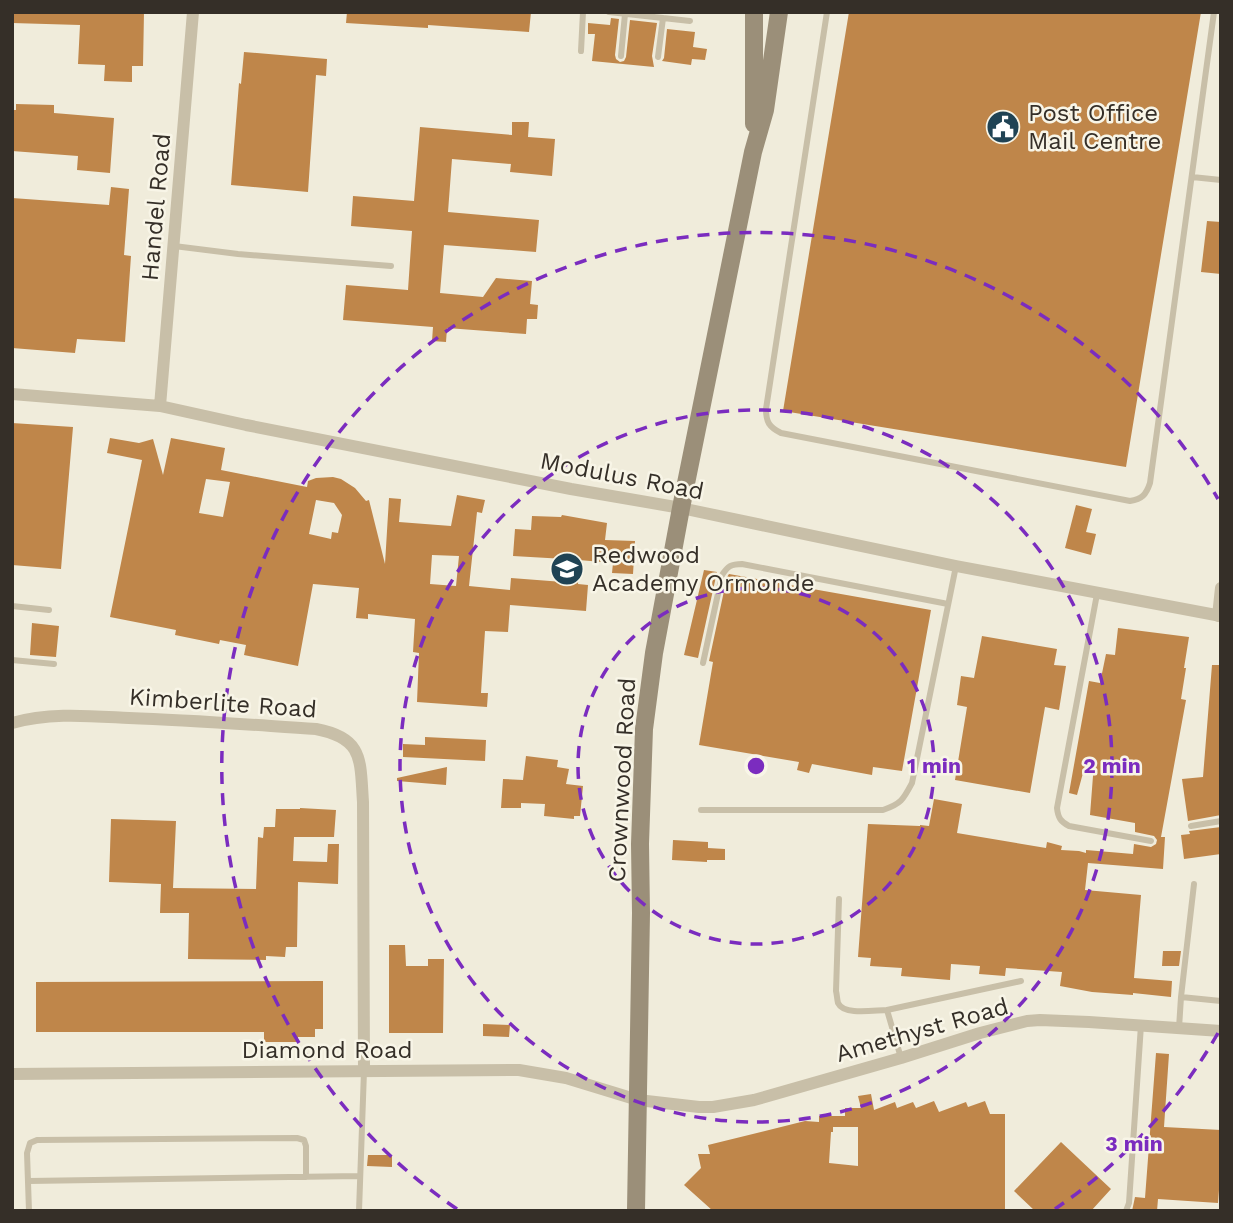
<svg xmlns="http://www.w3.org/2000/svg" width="1233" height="1223" font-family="'Work Sans',sans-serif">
<rect width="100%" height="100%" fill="#f0ecdb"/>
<path fill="#bf864a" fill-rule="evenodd" d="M12 12H144L143 66H132V82L104 81 105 65 78 64 80 25 12 23Z
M347 12H531L529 32 428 25V28L346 23Z
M849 12H1201L1126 467 783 411Z
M611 18 619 19 615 55 616 59 620 62 624 61 626 57 630 20 657 23 652 56 654 67 592 61 595 34H588V23L610 25Z
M667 29 695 32 693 47 707 49 705 60 692 59 691 65 662 61 664 58Z
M244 52 327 59 326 76 316 75 308 192 231 185 239 83 241 84Z
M16 104 54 105V113L114 118 110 173 77 170 78 156 12 151V110H16Z
M512 122H529L528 137 555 139 552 176 510 172 511 164 452 159 448 212 539 220 536 252 444 245 440 293 483 297 496 278 532 281 530 304 538 305 537 319H527L526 334 447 328 446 342 432 341 433 327 343 320 346 285 408 290 412 231 351 226 353 196 414 201 420 127 512 135Z
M111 187 129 189 124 255 131 256 125 342 77 339 75 353 12 348V198L109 205Z
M1207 221 1221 222V274L1201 272Z
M12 423 73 427 61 569 12 565Z
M110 438 139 443 153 439 163 475 171 438 225 448 221 470 307 487 308 481 316 478 333 477 341 479 355 488 366 501 369 500 385 564 389 498 401 499 399 522 451 526 457 495 485 500 482 513 477 512 469 586 510 590 511 578 563 582 565 559 513 556 515 529 531 530 532 516 561 517 562 515 607 523 605 540 635 541 633 574 612 573 613 563 579 560 578 584 588 585 586 611 510 605 508 632 485 631 481 693H488L487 707 417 702 419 653 413 652 415 619 368 614V619L356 618 359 588 313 584 298 666 244 655 246 645 220 640 219 644 175 635 176 630 110 617 142 460 107 453ZM206 479 230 482 223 517 199 513ZM316 500 334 503 342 515 338 533 332 532 331 539 309 534ZM432 555 459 556 456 586 430 584Z
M1076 505 1092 509 1086 532 1096 534 1091 555 1065 548Z
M704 570 717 572 698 658 684 655Z
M729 574 931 610 902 771 873 767 872 775 812 764 809 773 797 770 799 762 699 745 713 662 709 661 727 577Z
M32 623 59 626 56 657 30 655Z
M1118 628 1189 637 1184 668H1186L1181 699 1186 700 1161 837H1165L1163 869 1088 863 1085 890 1141 895 1134 978 1172 981 1171 997 1133 993V995L1092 992 1060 986 1062 972 1006 968 1005 976 979 974 980 966 951 964 950 980 901 976 902 968 870 966 871 958 858 957 868 824 920 826V825L929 826 934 799 962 804 957 833 1046 848 1047 842 1062 846 1061 850 1079 851 1086 853V850L1133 854 1134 844 1151 847 1156 844 1157 840 1154 836 1135 832V823L1090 815 1094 763 1086 762 1077 795 1069 793 1089 681 1100 683 1106 654 1115 655Z
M982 636 1057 649 1054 665 1066 666 1059 710 1045 707 1030 793 955 780 967 707 957 705 961 676 974 678Z
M1212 665H1221V815L1188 821 1182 779 1203 777Z
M425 737 486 740 485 761 403 757V744L425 745Z
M526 756 558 760 557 767 569 769 566 784 583 786 580 816H574V819L544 816 545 804 521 803V808H501L503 779 523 780Z
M447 767 446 785 397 781V778Z
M300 808 336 810 334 837H294L293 861 327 862 328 844H339L338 884 298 882 297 947H286L285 957 266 956V960L188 959 189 913H160L161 884 109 882 111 819 176 821 173 888 256 889 258 837 263 838 264 827H275L276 809H300Z
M1221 827V854L1184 859 1181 835 1190 834 1189 831Z
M673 840 708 842V848L725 849V860H707V862L672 860Z
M389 945H405L406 966H428V959H444L443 1033H389Z
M1163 951H1181L1179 966H1162Z
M323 981V1029H315V1037H298V1042H264V1032H36V982Z
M483 1024 510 1025 509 1037 483 1036Z
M1156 1053 1169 1054 1164 1127 1221 1130V1190H1219L1218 1203 1158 1199 1157 1211H1132L1135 1197 1145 1198Z
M871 1094 874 1110 895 1102 897 1108 913 1102 916 1108 934 1101 939 1112 966 1102 968 1107 985 1101 990 1114H1005V1211H713L684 1185 701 1168 698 1154H710L708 1145 805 1121 819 1122V1116H845V1108H861L858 1096ZM833 1127H858V1166L829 1163 831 1132H833Z
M1061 1142 1111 1189 1091 1211H1035L1014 1191Z
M368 1155H392V1167L367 1166Z"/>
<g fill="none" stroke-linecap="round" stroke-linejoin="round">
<path stroke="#c8bfa8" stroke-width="6" d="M609 12 690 21
M827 12 766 409C766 422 769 427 781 433L1130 501C1142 499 1146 495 1150 483L1214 12
M581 51 583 12
M621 56 625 14
M658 57 663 18
M1192 177 1221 180
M174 246 238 254 391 266
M1097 594 1057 808C1058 818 1061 822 1069 826L1151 841
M12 606 49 610
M12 660 54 664
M703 663 722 575C728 566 731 564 742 564L948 604
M701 810H883C901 804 903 800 912 783L956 566
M1191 826 1221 821
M839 899 836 991C837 995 837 999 838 1003 844 1016 875 1010 887 1010L901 1058
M1181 997 1221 1001
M887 1010 1021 981
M1179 1028 1181 997 1194 884
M29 1181 360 1176
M29 1211 27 1153 30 1143 37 1140 297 1138 304 1140 306 1146V1177
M359 1211 364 1071
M1126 1211 1129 1203 1141 1025"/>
<path stroke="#c8bfa8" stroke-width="12" d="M12 394 160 406 246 425 571 489 681 508 956 566 1221 616
M160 406 193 12
M1218 616 1221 588
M12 723C50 712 90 716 129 718 191 720 254 725 316 729 364 738 360 760 363 802L364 1071
M12 1074 519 1070 566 1078 638 1100 699 1107H713L754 1100 901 1058 980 1033 1027 1021 1040 1020 1089 1022 1221 1031"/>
<path stroke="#9b8f79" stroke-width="18" d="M754 124V12
M636 1211 641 913 640 844 644 729 654 653 681 508 753 152 765 110 779 12"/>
</g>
<g fill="none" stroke="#7b2cbf" stroke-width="3.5" stroke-dasharray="12 9">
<circle cx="756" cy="766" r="178"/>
<circle cx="756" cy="766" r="356"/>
<path d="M1218 1033A534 534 0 0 1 1055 1209M457 1209A534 534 0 1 1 1218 499"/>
</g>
<defs>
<symbol id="civic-disc" viewBox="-11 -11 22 22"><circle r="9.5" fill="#204354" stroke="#f8f5e7"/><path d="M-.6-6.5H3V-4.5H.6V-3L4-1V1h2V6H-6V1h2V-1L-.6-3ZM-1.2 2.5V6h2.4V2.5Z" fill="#fff"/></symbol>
<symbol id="school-disc" viewBox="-11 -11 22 22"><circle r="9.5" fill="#204354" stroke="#f8f5e7"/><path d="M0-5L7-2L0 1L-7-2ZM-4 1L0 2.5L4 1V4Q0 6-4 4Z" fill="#fff"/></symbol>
</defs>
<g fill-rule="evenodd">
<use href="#civic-disc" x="984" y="108" width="38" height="38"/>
<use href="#school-disc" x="548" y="550" width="38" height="38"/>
</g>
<g text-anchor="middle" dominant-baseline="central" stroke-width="5" stroke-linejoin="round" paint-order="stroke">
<g font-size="24" fill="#352f28" stroke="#f8f5e7" text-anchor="start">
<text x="1028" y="113">Post Office<tspan x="1028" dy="28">Mail Centre</tspan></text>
<text x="592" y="555">Redwood<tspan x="592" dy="28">Academy Ormonde</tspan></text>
</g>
<g font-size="24" fill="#352f28" stroke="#f8f5e7">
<text transform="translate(156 207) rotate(-85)">Handel Road</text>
<text transform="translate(622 476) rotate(11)">Modulus Road</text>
<text transform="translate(223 703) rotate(4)">Kimberlite Road</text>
<text transform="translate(622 780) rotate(-87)">Crownwood Road</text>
<text transform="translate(922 1030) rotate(-16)">Amethyst Road</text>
<text x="327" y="1050">Diamond Road</text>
</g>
</g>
<circle cx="756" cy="766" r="10" fill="#7b2cbf" stroke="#f8f5e7" stroke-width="3.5"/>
<g font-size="21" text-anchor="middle" font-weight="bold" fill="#7b2cbf" stroke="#f8f5e7" stroke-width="5" stroke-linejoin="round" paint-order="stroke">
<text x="934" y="773">1 min</text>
<text x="1112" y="773">2 min</text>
<text x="1134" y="1151">3 min</text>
</g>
<rect width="1233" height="1223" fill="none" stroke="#352f28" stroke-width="28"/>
</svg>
